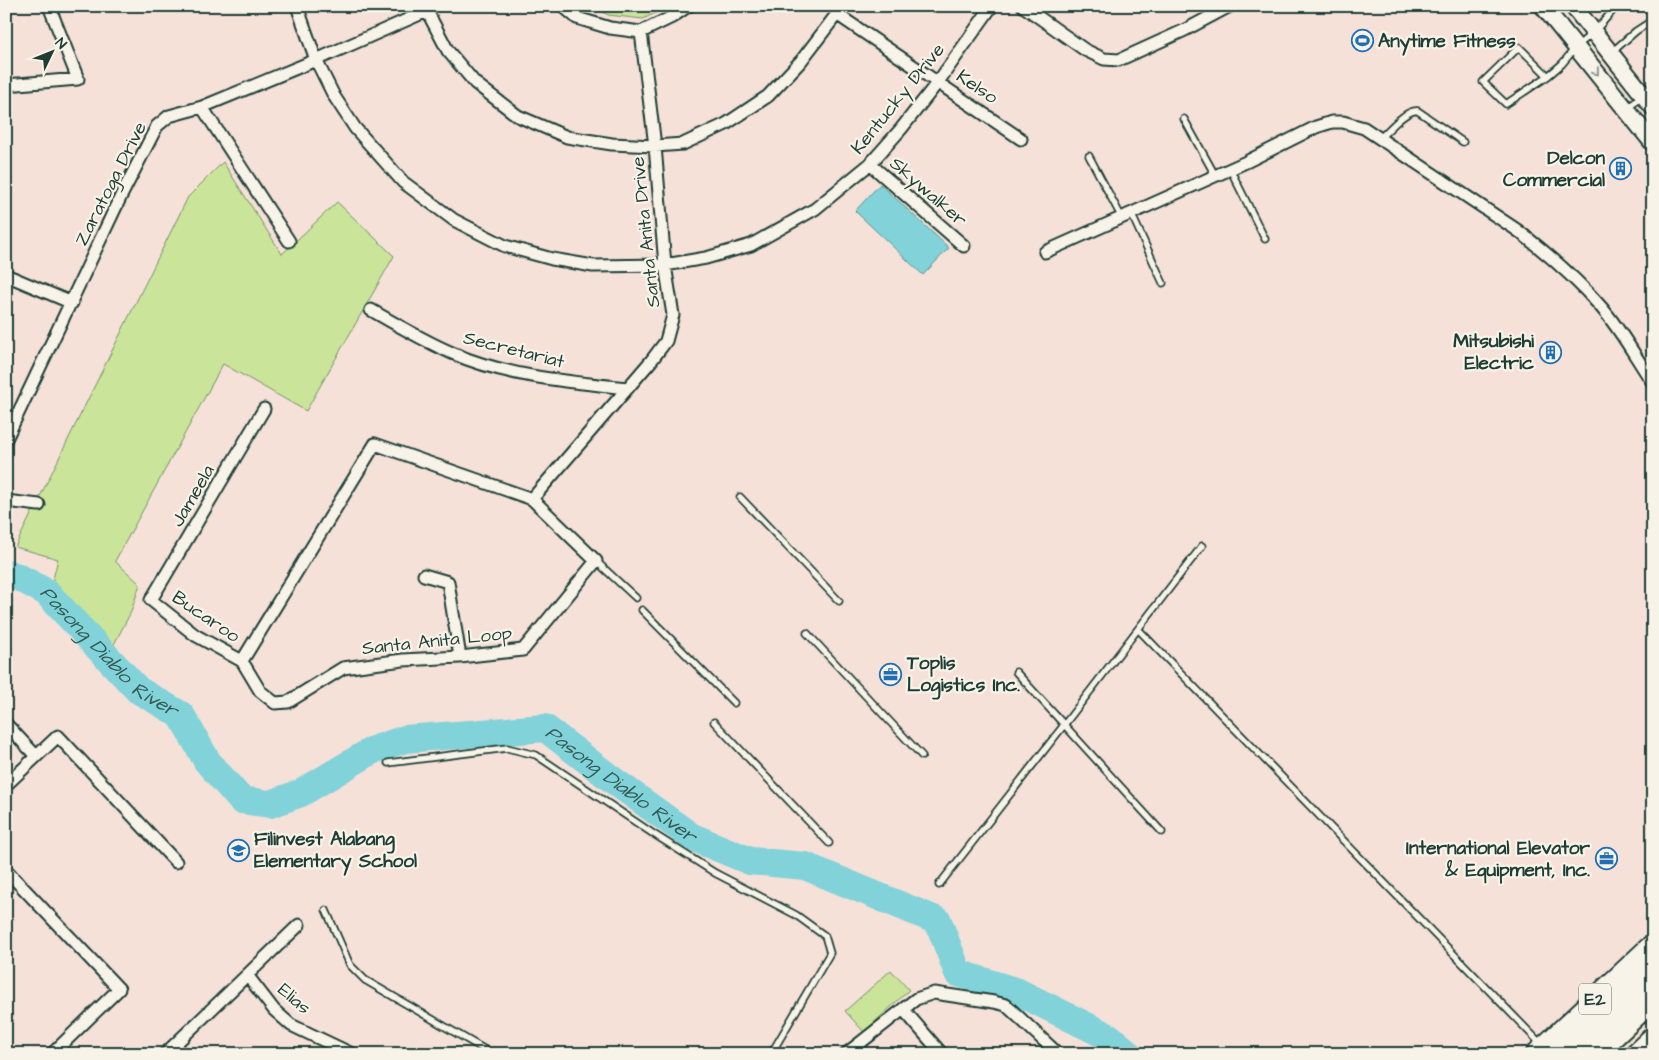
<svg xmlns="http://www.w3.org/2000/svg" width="1659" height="1060" font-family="'Architects Daughter',sans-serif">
<rect width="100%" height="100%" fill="#f6e1d9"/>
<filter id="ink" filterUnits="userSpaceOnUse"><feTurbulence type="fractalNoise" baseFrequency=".02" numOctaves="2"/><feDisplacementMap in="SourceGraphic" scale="10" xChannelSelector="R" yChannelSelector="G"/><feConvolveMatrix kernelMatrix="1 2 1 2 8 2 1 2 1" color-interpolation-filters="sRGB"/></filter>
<g filter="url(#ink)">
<path fill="#cae49a" stroke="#749067" d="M592 6H670L643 19 608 15Z
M223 162 282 254 337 202 394 256 306 411 223 364 115 561 140 584 131 612 111 650 51 587 58 559 15 547 188 197Z
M891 970 909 990 864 1032 845 1011Z"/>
<path fill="#81d2d9" stroke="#5a9697" d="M880 184 949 248 923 275 855 211Z"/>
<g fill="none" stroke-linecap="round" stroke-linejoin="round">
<path stroke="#81d2d9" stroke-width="28" id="s1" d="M6 573 18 577 46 592 138 690 181 715 207 761 241 800 270 804 301 793 373 750 405 739 545 728 614 781 692 837 750 861 805 866 938 921 958 973 1018 992 1109 1037 1129 1054"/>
<defs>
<path id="lane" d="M1612 52 1636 31 1653 20
M1548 76 1519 47 1483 82 1506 104 1548 76 1562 64 1576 47 1594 32 1617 6
M1626 109 1653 89
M1184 119 1215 175
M1380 138C1389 130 1406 109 1418 111L1463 142
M1089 156 1122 218
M1230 169 1265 239
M1131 213 1163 283
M740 497 839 601
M596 561 636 598
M642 610 734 703
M1138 629 1539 1042
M807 633 922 756
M1016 672 1162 832
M714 722 829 843
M388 763 507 748 536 755 652 833 715 873 796 915 825 936 830 953 771 1054
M939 885 1064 725 1202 546
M326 910 350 965 365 980 492 1054"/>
<path id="street" d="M297 6 316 60 334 96 355 128 403 182 454 220 505 246 552 259 593 266 665 265 706 258 751 245 815 209 870 164 901 129 938 82 992 6
M426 6 427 11 448 51 475 83 518 116 567 137 612 144 655 146 683 144 726 124 768 96 801 61 843 6
M563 6 577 18 610 28 641 32 672 17 688 6
M1023 6 1085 50 1104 59 1119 60 1185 30 1230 6
M838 15 1021 139
M6 85 78 79 49 6
M202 107 289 241
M870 164 964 246
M1045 252 1246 162 1316 127 1332 122H1343L1364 128 1517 230C1547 253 1576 278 1601 307 1621 330 1636 358 1653 383
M6 275 72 303
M371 310C397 325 424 341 452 353 507 377 570 382 628 388
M6 439 121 196 157 126 169 116 202 107 316 60 427 11
M375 444 532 499 596 561 523 650 460 657 403 660 343 668 288 702 275 703 260 691 242 661Z
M532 499 651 361 666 341 673 315 665 265 655 146 641 32
M6 501 39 505
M424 575 448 582 460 657
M242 661 195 635 151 600 264 409
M6 724 36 756
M6 785 58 736 176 862
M6 870 119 989 52 1054
M247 975 274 1010 291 1025 352 1054
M903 1009 942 1054
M165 1054 299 925
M846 1054 916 999 934 993 994 1002 1006 1005 1058 1054"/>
<path id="secondary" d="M1543 6 1653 143
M1573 6 1653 107"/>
<path id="highway" d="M1537 1054 1653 945
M1566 1054 1653 971
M1595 1054 1653 999
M1636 1054 1653 1038"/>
</defs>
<use href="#lane" stroke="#1f3d34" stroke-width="9"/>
<use href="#street" stroke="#1f3d34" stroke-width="15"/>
<use href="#secondary" stroke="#1f3d34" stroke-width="20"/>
<use href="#highway" stroke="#1f3d34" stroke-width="25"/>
<use href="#lane" stroke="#f7f3e8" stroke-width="5.5"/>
<use href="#street" stroke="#f7f3e8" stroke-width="11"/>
<use href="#secondary" stroke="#f7f3e8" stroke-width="16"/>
<use href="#highway" stroke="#f7f3e8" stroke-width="21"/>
</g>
<defs><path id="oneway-chevron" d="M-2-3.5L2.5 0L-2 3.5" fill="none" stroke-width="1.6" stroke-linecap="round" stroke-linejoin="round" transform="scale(1.25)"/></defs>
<use stroke="#8b988e" href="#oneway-chevron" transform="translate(1596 72) rotate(51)"/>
</g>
<defs>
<symbol id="stadium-ring" viewBox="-11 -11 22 22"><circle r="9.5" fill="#f7f3e8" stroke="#1f6fb2" stroke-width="1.5"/><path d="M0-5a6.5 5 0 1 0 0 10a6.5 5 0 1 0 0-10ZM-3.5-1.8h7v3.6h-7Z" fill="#1f6fb2"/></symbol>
<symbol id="building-ring" viewBox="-11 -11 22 22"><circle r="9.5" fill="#f7f3e8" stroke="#1f6fb2" stroke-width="1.5"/><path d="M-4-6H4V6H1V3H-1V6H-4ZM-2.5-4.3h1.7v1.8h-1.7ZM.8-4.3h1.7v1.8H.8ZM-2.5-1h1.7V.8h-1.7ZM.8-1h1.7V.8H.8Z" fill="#1f6fb2"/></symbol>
<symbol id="office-ring" viewBox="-11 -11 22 22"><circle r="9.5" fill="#f7f3e8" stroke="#1f6fb2" stroke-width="1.5"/><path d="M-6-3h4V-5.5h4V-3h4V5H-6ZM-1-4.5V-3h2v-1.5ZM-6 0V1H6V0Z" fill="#1f6fb2"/></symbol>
<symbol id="school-ring" viewBox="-11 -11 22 22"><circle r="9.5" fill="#f7f3e8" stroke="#1f6fb2" stroke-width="1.5"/><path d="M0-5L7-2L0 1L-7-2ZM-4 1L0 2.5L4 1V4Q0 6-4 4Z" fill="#1f6fb2"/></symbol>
</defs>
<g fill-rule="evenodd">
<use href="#stadium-ring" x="1350" y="28" width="25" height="25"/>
<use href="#building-ring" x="1608" y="156" width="25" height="25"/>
<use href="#building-ring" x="1538" y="340" width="25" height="25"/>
<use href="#office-ring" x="878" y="662" width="25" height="25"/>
<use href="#school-ring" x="226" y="838" width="25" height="25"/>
<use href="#office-ring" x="1594" y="846" width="25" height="25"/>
</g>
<g text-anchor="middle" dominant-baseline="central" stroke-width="4.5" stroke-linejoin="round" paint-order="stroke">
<rect fill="#f7f3e8" stroke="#60746a" stroke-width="1" x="1579" y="983.5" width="32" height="31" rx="4"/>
<g font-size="18" font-weight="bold" fill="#1f3d34">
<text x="1595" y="999">E2</text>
</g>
<g font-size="19" font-weight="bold" fill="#1f3d34" stroke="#f7f3e8" text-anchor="start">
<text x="1378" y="41">Anytime Fitness</text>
<text x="1605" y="158" text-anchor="end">Delcon<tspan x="1605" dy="22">Commercial</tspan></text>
<text x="1534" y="341" text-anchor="end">Mitsubishi<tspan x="1534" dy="22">Electric</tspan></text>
<text x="907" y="663">Toplis<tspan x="907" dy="22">Logistics Inc.</tspan></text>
<text x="254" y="839">Filinvest Alabang<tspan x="254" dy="22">Elementary School</tspan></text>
<text x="1590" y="848" text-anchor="end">International Elevator<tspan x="1590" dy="22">&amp; Equipment, Inc.</tspan></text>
</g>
<g font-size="19" fill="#1f3d34" stroke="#f7f3e8">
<text transform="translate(977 87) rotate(34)">Kelso</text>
<text transform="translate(898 99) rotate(-51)">Kentucky Drive</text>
<text transform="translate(111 184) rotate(-63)">Zaratoga Drive</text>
<text transform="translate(928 192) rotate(41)">Skywalker</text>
<text transform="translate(646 232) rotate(-96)">Santa Anita Drive</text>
<text transform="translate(514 350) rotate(14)">Secretariat</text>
<text transform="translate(193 496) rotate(-60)">Jameela</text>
<text transform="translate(206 617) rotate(34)">Bucaroo</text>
<text transform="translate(437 641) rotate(-6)">Santa Anita Loop</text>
<text transform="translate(294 999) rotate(41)">Elias</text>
</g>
<g font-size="20" font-style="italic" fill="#335b55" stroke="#f7f3e8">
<text stroke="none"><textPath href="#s1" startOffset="132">Pasong Diablo River</textPath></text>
<text stroke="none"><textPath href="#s1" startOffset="748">Pasong Diablo River</textPath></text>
</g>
</g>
<rect width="1659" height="1060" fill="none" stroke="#f7f3e8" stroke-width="25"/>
<rect x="12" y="12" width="1634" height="1035" fill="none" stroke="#1f3d34" stroke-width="2" filter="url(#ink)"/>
<g transform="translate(52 52) rotate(47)" stroke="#f7f3e8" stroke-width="4" paint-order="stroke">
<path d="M0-4L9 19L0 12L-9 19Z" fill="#1f3d34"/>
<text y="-8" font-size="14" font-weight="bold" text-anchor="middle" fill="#1f3d34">N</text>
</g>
</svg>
